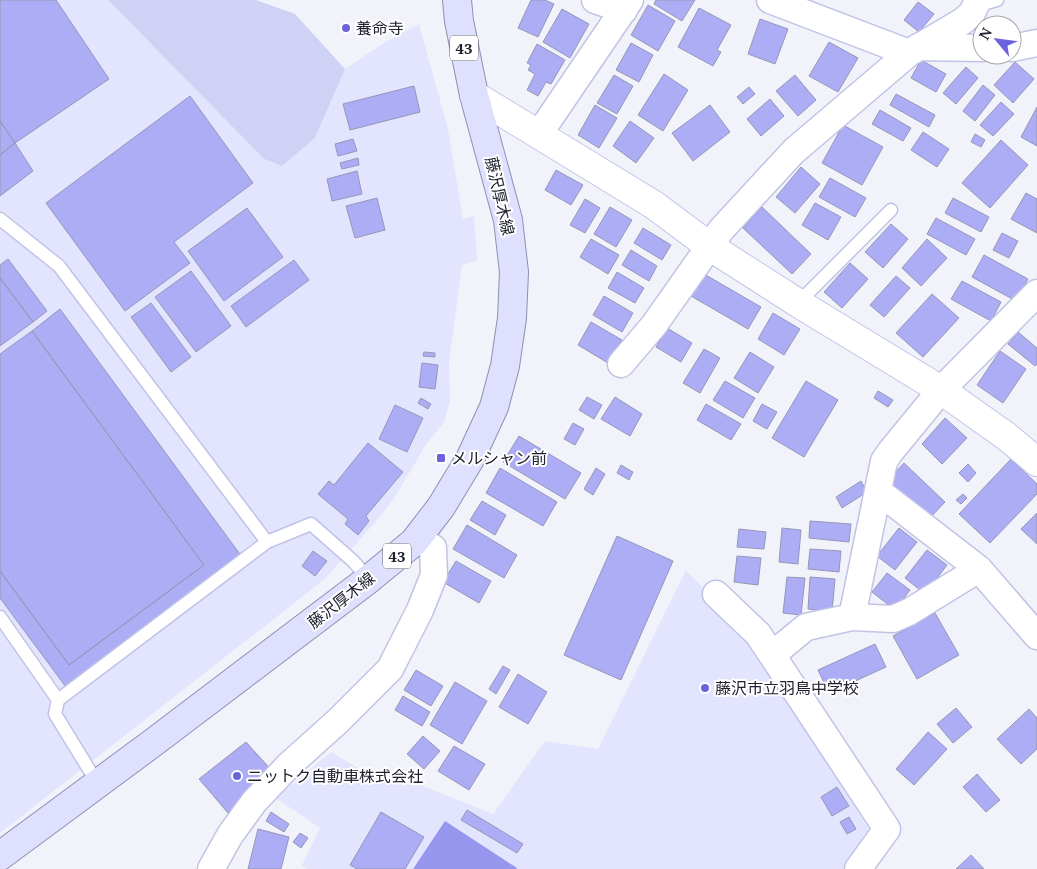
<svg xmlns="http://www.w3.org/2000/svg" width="1037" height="869" font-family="'Noto Serif','Noto Sans JP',serif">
<rect width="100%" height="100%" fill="#f2f3fa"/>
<path fill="#e3e4fe" d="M0 0H108L264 159 282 166 315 138 345 69 387 41 419 24 448 129 463 219 474 216 477 260 462 265 449 363 450 401 444 422 425 446 395 497 379 518 325 579 0 833Z
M686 570 749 636 869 830 843 869H307L302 865 320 828 276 798 331 752 368 774 421 785 493 814 545 741 598 749Z"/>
<path fill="#cfd1f5" d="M108 0H256L295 14 345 69 315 138 282 166 264 159Z"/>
<path fill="#9796ee" d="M445 821 517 868 516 869H413Z"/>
<path fill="#acadf4" stroke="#9597b8" d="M0 0H56L109 79 15 143 0 121Z
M531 0H545L554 4 538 37 518 28Z
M656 0H695L682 21 654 4Z
M918 2 934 14 919 32 904 20Z
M648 5 675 21 658 51 631 35Z
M699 8 731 25 717 50 721 52 713 66 678 47Z
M562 9 589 24 570 58 543 42Z
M760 19 788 29 775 64 748 54Z
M829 42 858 58 838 92 809 76Z
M631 43 653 55 639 82 616 70Z
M537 44 565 60 551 84 546 82 538 96 527 90 535 74 528 70 531 65 527 63Z
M921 60 946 74 936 92 911 78Z
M1015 62 1034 79 1013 103 994 85Z
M966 67 978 78 956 104 943 93Z
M664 74 688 90 663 131 638 115Z
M614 75 633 86 617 114 597 103Z
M795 75 816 100 798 116 776 91Z
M983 85 995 95 975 121 963 111Z
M414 86 420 112 350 130 343 104Z
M749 87 755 94 743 104 737 97Z
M896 94 935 115 929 127 890 105Z
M190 96 253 183 174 242 190 263 125 311 46 203Z
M770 99 784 116 761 136 747 119Z
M1001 102 1014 114 993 136 980 125Z
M595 105 617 118 599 148 578 135Z
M710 105 730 132 693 161 672 133Z
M1037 107V146L1021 137Z
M880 110 911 128 903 141 872 124Z
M0 121 15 143 0 155Z
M630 121 654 138 636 163 613 146Z
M843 125 883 147 862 185 822 163Z
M923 132 949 149 937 167 911 150Z
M975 134 985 140 981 147 971 142Z
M353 139 357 151 338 156 335 144Z
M1001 140 1028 165 990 208 962 183Z
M15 143 33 171 0 196V155Z
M358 158 359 165 342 169 340 163Z
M801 167 820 184 795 213 776 197Z
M556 170 583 185 571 205 545 190Z
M357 171 362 194 332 201 327 179Z
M830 178 866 198 855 217 819 197Z
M1026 193 1037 199V233L1011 219Z
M377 198 385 230 355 238 346 206Z
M953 198 989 217 981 232 945 213Z
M585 199 600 208 585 233 570 225Z
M815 203 841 217 828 240 802 225Z
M610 207 632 220 616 247 594 234Z
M762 207 811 254 792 274 743 228Z
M247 208 283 257 224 301 188 251Z
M936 218 975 239 966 255 927 234Z
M891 224 908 239 883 268 865 252Z
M643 228 671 245 662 260 634 243Z
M1002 233 1018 241 1009 258 993 250Z
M591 239 619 255 608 274 580 257Z
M927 239 947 258 921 286 902 268Z
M631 250 657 266 649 281 622 265Z
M984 255 1028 279 1016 301 972 277Z
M8 259 47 311 33 322 0 278V265Z
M294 260 309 280 246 327 231 306Z
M850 263 868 279 842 308 824 292Z
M191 271 231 326 196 352 155 297Z
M617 272 644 288 635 303 608 288Z
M704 274 761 307 748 329 691 296Z
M896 276 910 288 884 317 870 305Z
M0 278 33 322 0 346Z
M962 281 1001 302 991 321 951 299Z
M932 294 959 318 923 357 896 333Z
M604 296 633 313 622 332 593 315Z
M151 303 191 357 171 372 131 317Z
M60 309 242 557 66 687 0 598V571L69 665 204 565 32 331Z
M773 313 800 329 784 355 758 339Z
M591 322 622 340 608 363 578 345Z
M667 328 692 343 681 362 656 347Z
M32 331 204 565 69 665 0 571V354Z
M1018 332 1037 348V364L1035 366 1008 344Z
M704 349 720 358 700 393 683 383Z
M1000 351 1026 369 1003 403 977 385Z
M424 352 435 353V357L423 356Z
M750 352 774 367 758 393 734 378Z
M422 363 438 365 435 389 419 387Z
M725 381 755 398 743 418 713 400Z
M806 381 838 400 804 457 772 438Z
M878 391 893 400 888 407 874 398Z
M587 397 602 405 594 419 579 410Z
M615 397 642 414 630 436 601 419Z
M421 398 431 404 428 409 418 403Z
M706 404 741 424 731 440 697 420Z
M762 404 777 412 767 429 753 421Z
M395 405 423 418 407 452 379 439Z
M945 418 967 438 942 464 922 444Z
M573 423 584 429 575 445 564 439Z
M519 436 581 473 565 499 503 462Z
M368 443 403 472 366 516 369 521 358 535 345 524 348 519 318 494 329 481 334 485Z
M1011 459 1037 484V494L990 543 959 514Z
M904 463 945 502 929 519 888 480Z
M968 464 976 473 968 482 959 473Z
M621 465 633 472 629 480 617 473Z
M500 468 557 502 543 526 486 493Z
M596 468 605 474 593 495 584 489Z
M861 481 867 492 842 508 836 497Z
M963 494 967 498 961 504 956 500Z
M482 501 506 515 495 535 470 520Z
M1037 513V544L1021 529Z
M810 521 851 524 849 542 809 538Z
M467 525 517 555 504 578 453 549Z
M782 528 801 530 798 564 779 562Z
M899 528 917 542 895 570 877 556Z
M739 529 766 532 764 549 737 547Z
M617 536 673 561 621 680 564 655Z
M810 549 841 551 839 572 808 569Z
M927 550 947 565 925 594 905 578Z
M313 551 327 561 315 576 302 566Z
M737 556 761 558 758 585 734 582Z
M456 561 491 581 479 603 443 582Z
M887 573 910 590 895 610 872 592Z
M787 577 805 578 801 615 783 613Z
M810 577 835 579 832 612 808 609Z
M935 613 959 655 917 679 893 636Z
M875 644 886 667 829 693 818 670Z
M503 666 510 670 496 694 489 689Z
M416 670 443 686 431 706 404 690Z
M518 674 547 692 528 724 499 707Z
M455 682 487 701 462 744 430 725Z
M403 696 430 712 422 726 395 710Z
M956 708 972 727 953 743 937 724Z
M1029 709 1037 718V749L1021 764 997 739Z
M928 732 947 749 914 785 896 769Z
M423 736 440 751 424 769 407 754Z
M246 742 274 773 228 813 199 779Z
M454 746 485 764 469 790 438 771Z
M977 774 1000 800 986 812 963 787Z
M837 787 849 806 832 816 821 797Z
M467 810 523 844 517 853 461 820Z
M271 812 289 824 284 832 266 821Z
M381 812 424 837 405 869H357L350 865Z
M849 817 856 829 847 834 840 822Z
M258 829 289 837 281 869H248Z
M300 833 308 838 301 848 293 842Z
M971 855 984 869H956Z"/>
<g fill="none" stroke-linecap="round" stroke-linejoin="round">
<defs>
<path id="service" d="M976 6 997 0
M0 219 59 266 267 542 58 700 0 617
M798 303 891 210
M267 542 311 524 353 561 369 579
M58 700 55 714 98 784"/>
<path id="minor" d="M595 0 624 10
M770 0 909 53
M918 47 982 48
M1012 48 1037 43
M539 134 630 0
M621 364 654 325 721 230 794 151 909 53 963 21 972 13 978 0
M878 491 979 569 1037 636
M716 594 758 634 887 829 858 869
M852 617 893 619 909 612 979 569
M772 655 806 627 852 617 884 461 891 451 941 390 1037 293
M211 869 230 835 254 802 289 765 338 721 390 669 420 610 434 575 433 548 418 537"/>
<path id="tertiary" d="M474 95 654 205 709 246 798 303 941 390 1006 436 1037 462"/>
<path id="primary" d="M0 856 154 742 369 579 414 542 441 507 470 459 494 407 505 366 512 318 514 272 508 220 474 95 459 21 457 0"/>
</defs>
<use href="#service" stroke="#c1c3e6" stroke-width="15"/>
<use href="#minor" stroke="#c1c3e6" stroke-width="29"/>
<use href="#tertiary" stroke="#c1c3e6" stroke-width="30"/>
<use href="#primary" stroke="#8e90b5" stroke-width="30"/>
<use href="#service" stroke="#fff" stroke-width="12"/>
<use href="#minor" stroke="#fff" stroke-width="26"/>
<use href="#tertiary" stroke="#fff" stroke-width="28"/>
<use href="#primary" stroke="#dfe0fe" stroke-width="28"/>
</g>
<g fill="#6c62db" stroke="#fff" stroke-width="2">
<circle cx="346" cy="28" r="5"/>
<rect x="436" y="453" width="10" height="10" rx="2.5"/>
<circle cx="705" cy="688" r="5"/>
<circle cx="237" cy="776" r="5"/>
</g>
<g text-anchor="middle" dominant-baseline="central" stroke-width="4" stroke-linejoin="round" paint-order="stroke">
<g fill="#fff" stroke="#64646d" stroke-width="1">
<rect x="450" y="35.5" width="28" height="25" rx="4"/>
<rect x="383" y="543.5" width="28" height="25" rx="4"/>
</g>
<g font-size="15" font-weight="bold" fill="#21222f">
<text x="464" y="48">43</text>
<text x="397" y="556">43</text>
</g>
<g font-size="16" fill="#21222f" stroke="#fff" text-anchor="start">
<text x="356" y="28">養命寺</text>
<text x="451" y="458">メルシャン前</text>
<text x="715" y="688">藤沢市立羽鳥中学校</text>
<text x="247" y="776">ニットク自動車株式会社</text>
</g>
<g font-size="16" fill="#21222f" stroke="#fff">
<text transform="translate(500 196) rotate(77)">藤沢厚木線</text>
<text transform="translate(341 600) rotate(-38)">藤沢厚木線</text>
</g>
</g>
<g transform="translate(997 40) rotate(299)"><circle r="24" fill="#ffffff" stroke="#a6a7ac"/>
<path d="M0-4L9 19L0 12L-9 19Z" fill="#6c62db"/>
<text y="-8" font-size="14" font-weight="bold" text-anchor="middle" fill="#21222f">N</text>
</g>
</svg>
